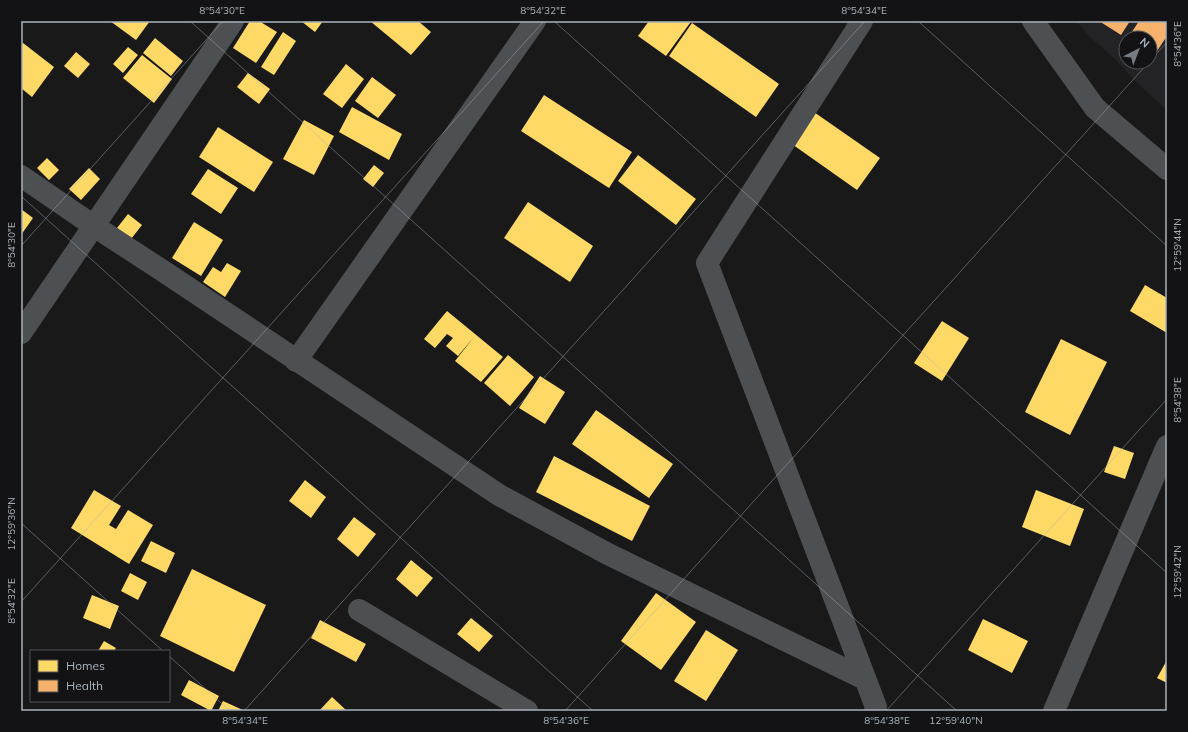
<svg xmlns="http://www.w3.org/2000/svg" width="1188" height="732" font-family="Mulish,sans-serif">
<rect width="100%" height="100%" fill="#191919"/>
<path fill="#232325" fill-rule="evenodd" d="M1076 21H1167V110L1134 80 1117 61 1090 37ZM1126 38H1150V62H1126Z"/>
<path fill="#ffd966" d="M110 21H150L136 40Z
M250 21H259L277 32 256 63 233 48Z
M301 21H323L315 32Z
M370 21H418L431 32 411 55Z
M649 21H688L690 23 666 56 638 36Z
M692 23 779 84 756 117 669 56Z
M283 32 296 41 274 75 261 67Z
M155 38 183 61 171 76 143 53Z
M23 43 54 67 32 97 21 88V46Z
M128 47 138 55 123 73 113 64Z
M76 52 90 64 78 78 64 66Z
M142 55 172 79 154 103 123 78Z
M346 64 364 79 342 108 323 94Z
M248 73 270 89 259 104 237 87Z
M372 77 396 95 378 118 355 101Z
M544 95 632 152 609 188 521 131Z
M352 107 402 134 389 160 339 132Z
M811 110 880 158 857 190 789 142Z
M304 120 334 136 314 175 283 159Z
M218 127 273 162 254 192 199 157Z
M638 155 696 199 676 225 618 181Z
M47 158 59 170 49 180 37 168Z
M374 165 384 173 373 187 363 179Z
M89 168 100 179 81 200 69 189Z
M208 169 238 188 221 214 191 194Z
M528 202 593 246 570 282 504 238Z
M21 209 33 218 21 235Z
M128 214 142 225 131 239 117 228Z
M194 222 223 240 201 276 172 258Z
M227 263 241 271 225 297 203 282 213 267 221 272Z
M1145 285 1167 298V333L1130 311Z
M447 311 503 357 481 382 455 361 474 337 458 356 446 346 453 338 447 334 435 348 424 339Z
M942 321 969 338 942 381 914 363Z
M1061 339 1107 362 1070 435 1025 412Z
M508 355 534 377 510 406 484 383Z
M540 376 565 392 545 424 519 408Z
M596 410 673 464 649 498 572 444Z
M1114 446 1134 453 1125 479 1104 472Z
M554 456 650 506 632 541 536 492Z
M305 480 326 497 311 518 289 501Z
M94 490 121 506 109 525 116 529 128 510 153 525 129 564 71 528Z
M1036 490 1084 509 1070 546 1022 527Z
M354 517 376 534 358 557 337 539Z
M151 541 175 553 166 573 141 561Z
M411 560 433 578 417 597 396 579Z
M192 569 266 605 234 672 160 636Z
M130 573 147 582 138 600 121 591Z
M656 593 696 622 661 670 621 641Z
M92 595 119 606 110 629 83 618Z
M471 618 493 636 479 652 457 634Z
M983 619 1028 641 1012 673 968 650Z
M320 620 366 644 356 662 311 638Z
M706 630 738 650 706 701 674 681Z
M104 641 116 648 114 651H98Z
M1167 660V683L1157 678Z
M189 680 219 696 211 711 181 695Z
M332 697 347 711H319Z
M223 701 245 711H218Z"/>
<path fill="#f6b26b" d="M1099 21H1130L1121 35Z
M1139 21H1167V36L1153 57 1150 55V38H1128Z"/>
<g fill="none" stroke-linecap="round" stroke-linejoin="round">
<path stroke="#4d5052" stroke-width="22" d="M862 21 707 263 876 707 875 711
M1033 21 1095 108 1167 169
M21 176 94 226 163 271 499 495 608 554 865 679
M21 333 233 21
M296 361 535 21
M359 610 527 711
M1054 711 1167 446"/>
</g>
<path fill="none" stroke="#a9b2bb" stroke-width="1" stroke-opacity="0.45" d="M190 21 957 711M554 21 1167 573M918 21 1167 246M1150 61 1167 42M21 196 593 711M21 246 223 21M21 523 163 651M21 602 544 21M169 656 230 711M244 711 865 21M565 711 1149 62M886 711 1167 399"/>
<rect width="1188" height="732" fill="none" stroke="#131315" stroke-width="44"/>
<rect x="30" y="650" width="140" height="52" fill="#131315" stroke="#4f5357"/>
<rect x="38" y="660" width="20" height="12" fill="#ffd966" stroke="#4f5357"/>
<text x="66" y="670" font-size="12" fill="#a9b2bb">Homes</text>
<rect x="38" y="680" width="20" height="12" fill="#f6b26b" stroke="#4f5357"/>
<text x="66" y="690" font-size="12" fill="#a9b2bb">Health</text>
<g transform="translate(1138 50) rotate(42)"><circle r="19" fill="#131315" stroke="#4f5357"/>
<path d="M0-3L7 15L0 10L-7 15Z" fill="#777c82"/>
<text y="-6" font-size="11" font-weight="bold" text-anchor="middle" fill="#a9b2bb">N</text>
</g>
<rect x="22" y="22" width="1144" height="688" fill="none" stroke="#a9b2bb" stroke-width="1.5"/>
<g font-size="10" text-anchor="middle" fill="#a9b2bb">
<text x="222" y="14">8°54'30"E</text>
<text x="543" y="14">8°54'32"E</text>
<text x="864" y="14">8°54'34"E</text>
<text transform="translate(1177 44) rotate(-90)" y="4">8°54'36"E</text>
<text transform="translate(11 245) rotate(-90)" y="4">8°54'30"E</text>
<text transform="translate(1177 245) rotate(-90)" y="4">12°59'44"N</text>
<text transform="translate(1177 400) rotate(-90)" y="4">8°54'38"E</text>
<text transform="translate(11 524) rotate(-90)" y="4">12°59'36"N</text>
<text transform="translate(1177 572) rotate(-90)" y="4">12°59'42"N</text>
<text transform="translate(11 601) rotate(-90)" y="4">8°54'32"E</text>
<text x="245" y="724">8°54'34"E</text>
<text x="566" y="724">8°54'36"E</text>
<text x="887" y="724">8°54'38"E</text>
<text x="956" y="724">12°59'40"N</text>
</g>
</svg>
